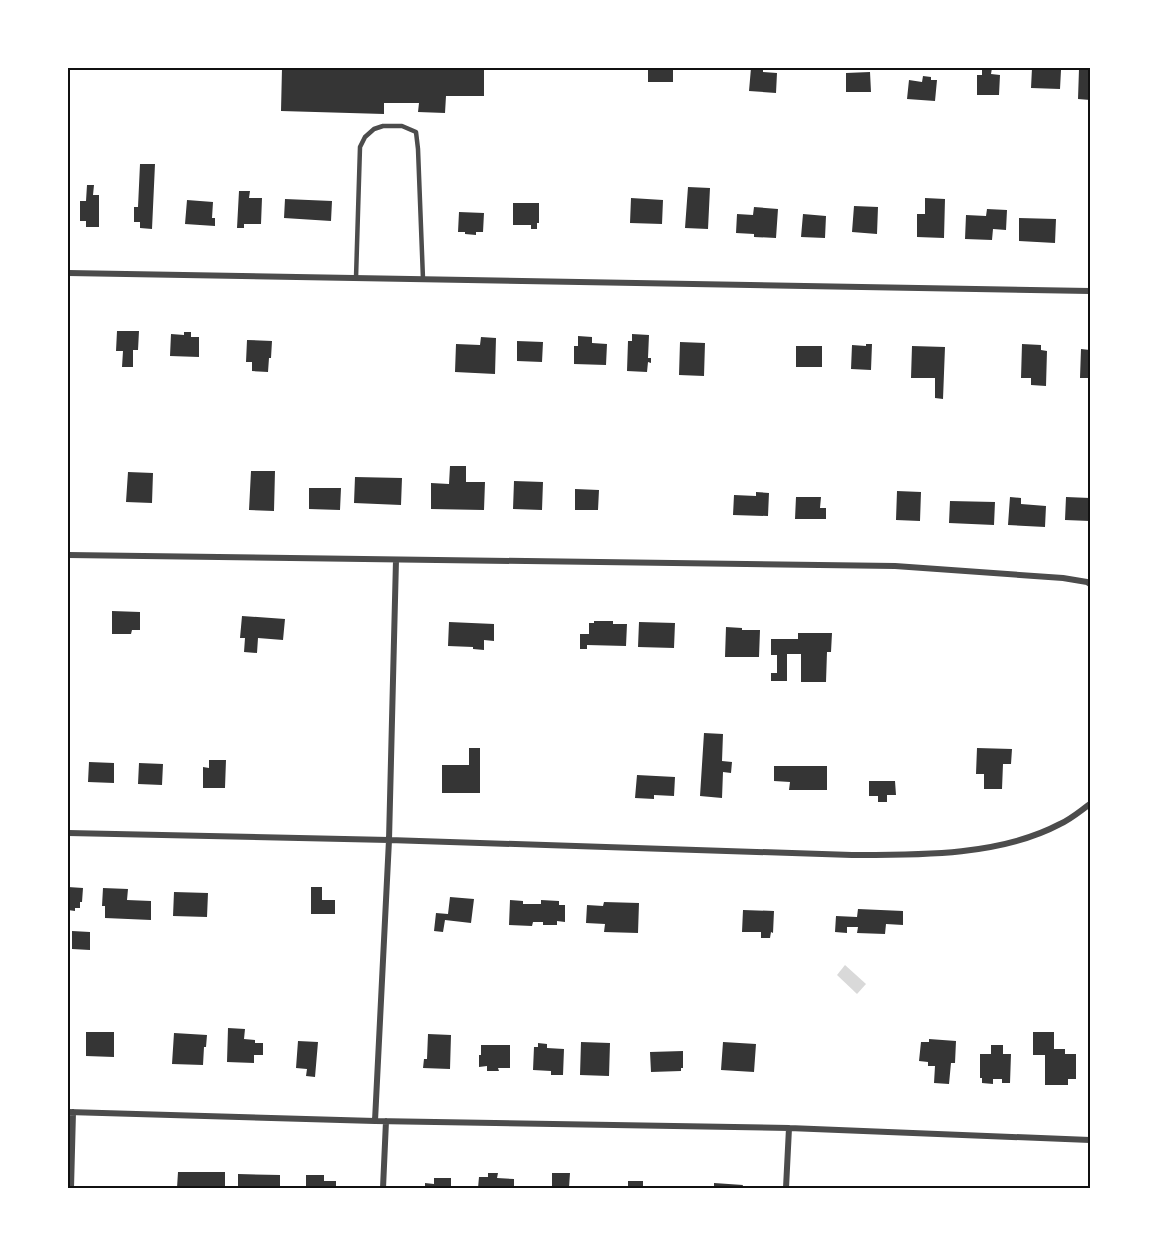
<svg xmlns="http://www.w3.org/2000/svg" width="1158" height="1256" font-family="'Source Serif 4',serif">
<rect width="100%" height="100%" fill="#fff"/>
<path fill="#d9d9d9" d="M845 965 866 984 857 994 837 975Z"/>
<path fill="#353535" d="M282 68H484V96H446L445 113 418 112 419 103H384V114L281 111Z
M648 68H673V82H648Z
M751 68H763V72L777 73 776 93 749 91Z
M982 68H992L991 74 1000 75 999 95H977V75H982Z
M1032 68H1051V70H1061L1060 89 1031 88Z
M1079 69H1090V100L1078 99Z
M870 72 871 92H846V73Z
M923 76 931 77V80H937L935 101 907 99 909 80 922 82Z
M140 164H155L152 229 140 228V222H134V207H138Z
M87 185H94L93 195H99V227H86V221H80V201H86Z
M688 187 710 188 708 229 685 228Z
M239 191H250L249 198H262L261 224H244V228H237Z
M631 198 663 200 662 224 630 223Z
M925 198 945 199 944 238 917 237V214H925Z
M285 199 332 201 331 221 284 218Z
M187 200 213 202 212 218H215V226L185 224Z
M513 203H539V223H537V229H531V225H513Z
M854 206 878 207 877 234 852 232Z
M754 207 778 209 776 238 754 237V234L736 233 737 214 753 215Z
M987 209 1007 210 1006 230 993 229 992 240 965 239 966 215 986 216Z
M459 212 484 213 483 232H476V235L465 234V232H458Z
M803 214 826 216 825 238 801 237Z
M1019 218 1056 219 1055 243 1019 241Z
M117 331H139L138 350H133V367H122L123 351H116Z
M184 332H191V337H199V357L170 356 171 334 184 335Z
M632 334 649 335 648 358H651V363L648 362 647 372 627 371 628 341H632Z
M578 336 592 337V343L607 344 606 365 574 364V346H578Z
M481 337 496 338 495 374 455 372 456 344 480 345Z
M247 340 272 341 271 358H269L268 372 252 371V362H246Z
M517 341 543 342 542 362 517 361Z
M680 342 705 343 704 376 679 375Z
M866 344H872L871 370 851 369 852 345 866 346Z
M1022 344 1041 345V350L1047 351 1046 386 1031 385V378H1021Z
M796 346H822V367H796Z
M912 346 945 347 943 399 935 398V378H911Z
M1081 349 1090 350V378H1080Z
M450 466H466V482H485L484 510 431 509V483L449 484Z
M251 471H275L274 511 249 510Z
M128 472 153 473 152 503 126 502Z
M355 477 402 478 401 505 354 503Z
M514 481 543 482 542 510 513 509Z
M309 488H341L340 510 309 509Z
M575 489 599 490 598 510H575Z
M897 491 921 492 920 521 896 520Z
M756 492 769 493 768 516 733 515 734 495 756 496Z
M796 497H821L820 508H826V519H795Z
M1010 497 1021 498V504L1046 506 1045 527 1008 525Z
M1066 497 1090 498V521L1065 520Z
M950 501 995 502 994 525 949 523Z
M112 611 140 612V630H132L131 634H112Z
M242 616 285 619 283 640 258 638 257 653 244 652 245 638H240Z
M594 621H613V624H627L626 646 587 645V649H580V634H589V623H594Z
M449 622 494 624V641L484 640V650L473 649V647L448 646Z
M639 622 675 623 674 648 638 647Z
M726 627 742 628V630H760L759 657H725Z
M798 633H832L831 652H827L826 682H801V654H787V681H771V673H777V655H771V639H798Z
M704 733 723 734 722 761 732 762 731 773 723 772 722 798 700 796Z
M469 748H480V793H442V765H469Z
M977 748 1012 749 1011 764H1003L1002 789H984V774H976Z
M209 760H226L225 788H203V767L209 768Z
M89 762 114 763V783L88 782Z
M139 763 163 764 162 785 138 784Z
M774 766H827V790H789L790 782 774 781Z
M637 775 675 777 674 796 654 795V799L635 798Z
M869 781H895L896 795H887V802H878V796H869Z
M68 887 83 888 82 902H80V908H75V911L68 910Z
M311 887H322V900H335V914H311Z
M103 888 128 889 127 900 151 901V920L105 918V906H102Z
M174 892 208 893 207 917 173 916Z
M450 897 474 899 471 923 445 920 443 932 434 931 436 913 448 914Z
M510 900 523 901V904H541V900L559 901V905H565V922L557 921V925H543V922H533L532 926 509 925Z
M604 902 639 903 638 933 604 932 605 924 586 923 587 905 603 906Z
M858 909 903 911V925L886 924 885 934 857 933 858 927H847V933L835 932 836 916 857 917Z
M743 910 774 911 773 933 771 932 770 938H761V932H742Z
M72 931 90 932V950L72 949Z
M228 1028 245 1029 244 1039 255 1040V1043H263V1055H254V1063L227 1062Z
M86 1032H114V1057L86 1056Z
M1033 1032H1054V1049H1065V1054H1076V1079H1068V1085H1045V1055H1033Z
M174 1033 207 1035 206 1047H204L203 1065 172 1064Z
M428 1034 451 1035 450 1069 423 1068 424 1059H427Z
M929 1039 956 1041 955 1063H951L949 1084 934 1083 935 1066H928V1062L919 1061 921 1042H929Z
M298 1041 318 1042 315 1077 306 1076 307 1069 296 1068Z
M581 1042 610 1043 609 1076 580 1075Z
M723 1042 756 1044 754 1072 721 1070Z
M538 1043 547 1044V1048L564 1049 563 1075H551V1071L533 1070 534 1047H538Z
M481 1045H510V1068H498L499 1071H487V1066L479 1067V1055H481Z
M991 1045H1003V1054H1011L1010 1083H1002V1079H993V1084L982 1083V1078H980V1054H991Z
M683 1051V1068H681V1071L651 1072 650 1052Z
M178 1172H225V1188H177Z
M488 1173H498L497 1178 514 1179V1188H478L479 1177H488Z
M552 1173H570L569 1188H548V1186H552Z
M238 1174 280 1175V1188H238Z
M306 1175H324V1181H336V1188H306Z
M434 1178H451V1188H425V1183L434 1184Z
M628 1181H643V1188H628Z
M714 1183 743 1185 742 1188H714Z"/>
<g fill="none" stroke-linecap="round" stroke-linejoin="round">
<path stroke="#4c4c4c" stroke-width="4.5" d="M356 278 360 147 365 137 374 129 383 126H402L416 132 418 149 423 279"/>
<path stroke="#4c4c4c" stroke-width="6" d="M68 273 1090 291
M68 555 895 566 1063 578 1087 582 1090 584
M68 833 389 840 852 855C918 855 1000 856 1060 824 1071 819 1080 811 1090 804
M68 1112 375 1121 789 1128 1090 1140
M375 1121 389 840 396 560
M71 1188 73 1112
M383 1188 386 1121
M786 1188 789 1128"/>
</g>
<rect width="1158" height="1256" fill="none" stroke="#ffffff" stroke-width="138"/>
<rect x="69" y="69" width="1020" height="1118" fill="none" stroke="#111" stroke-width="2"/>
</svg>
